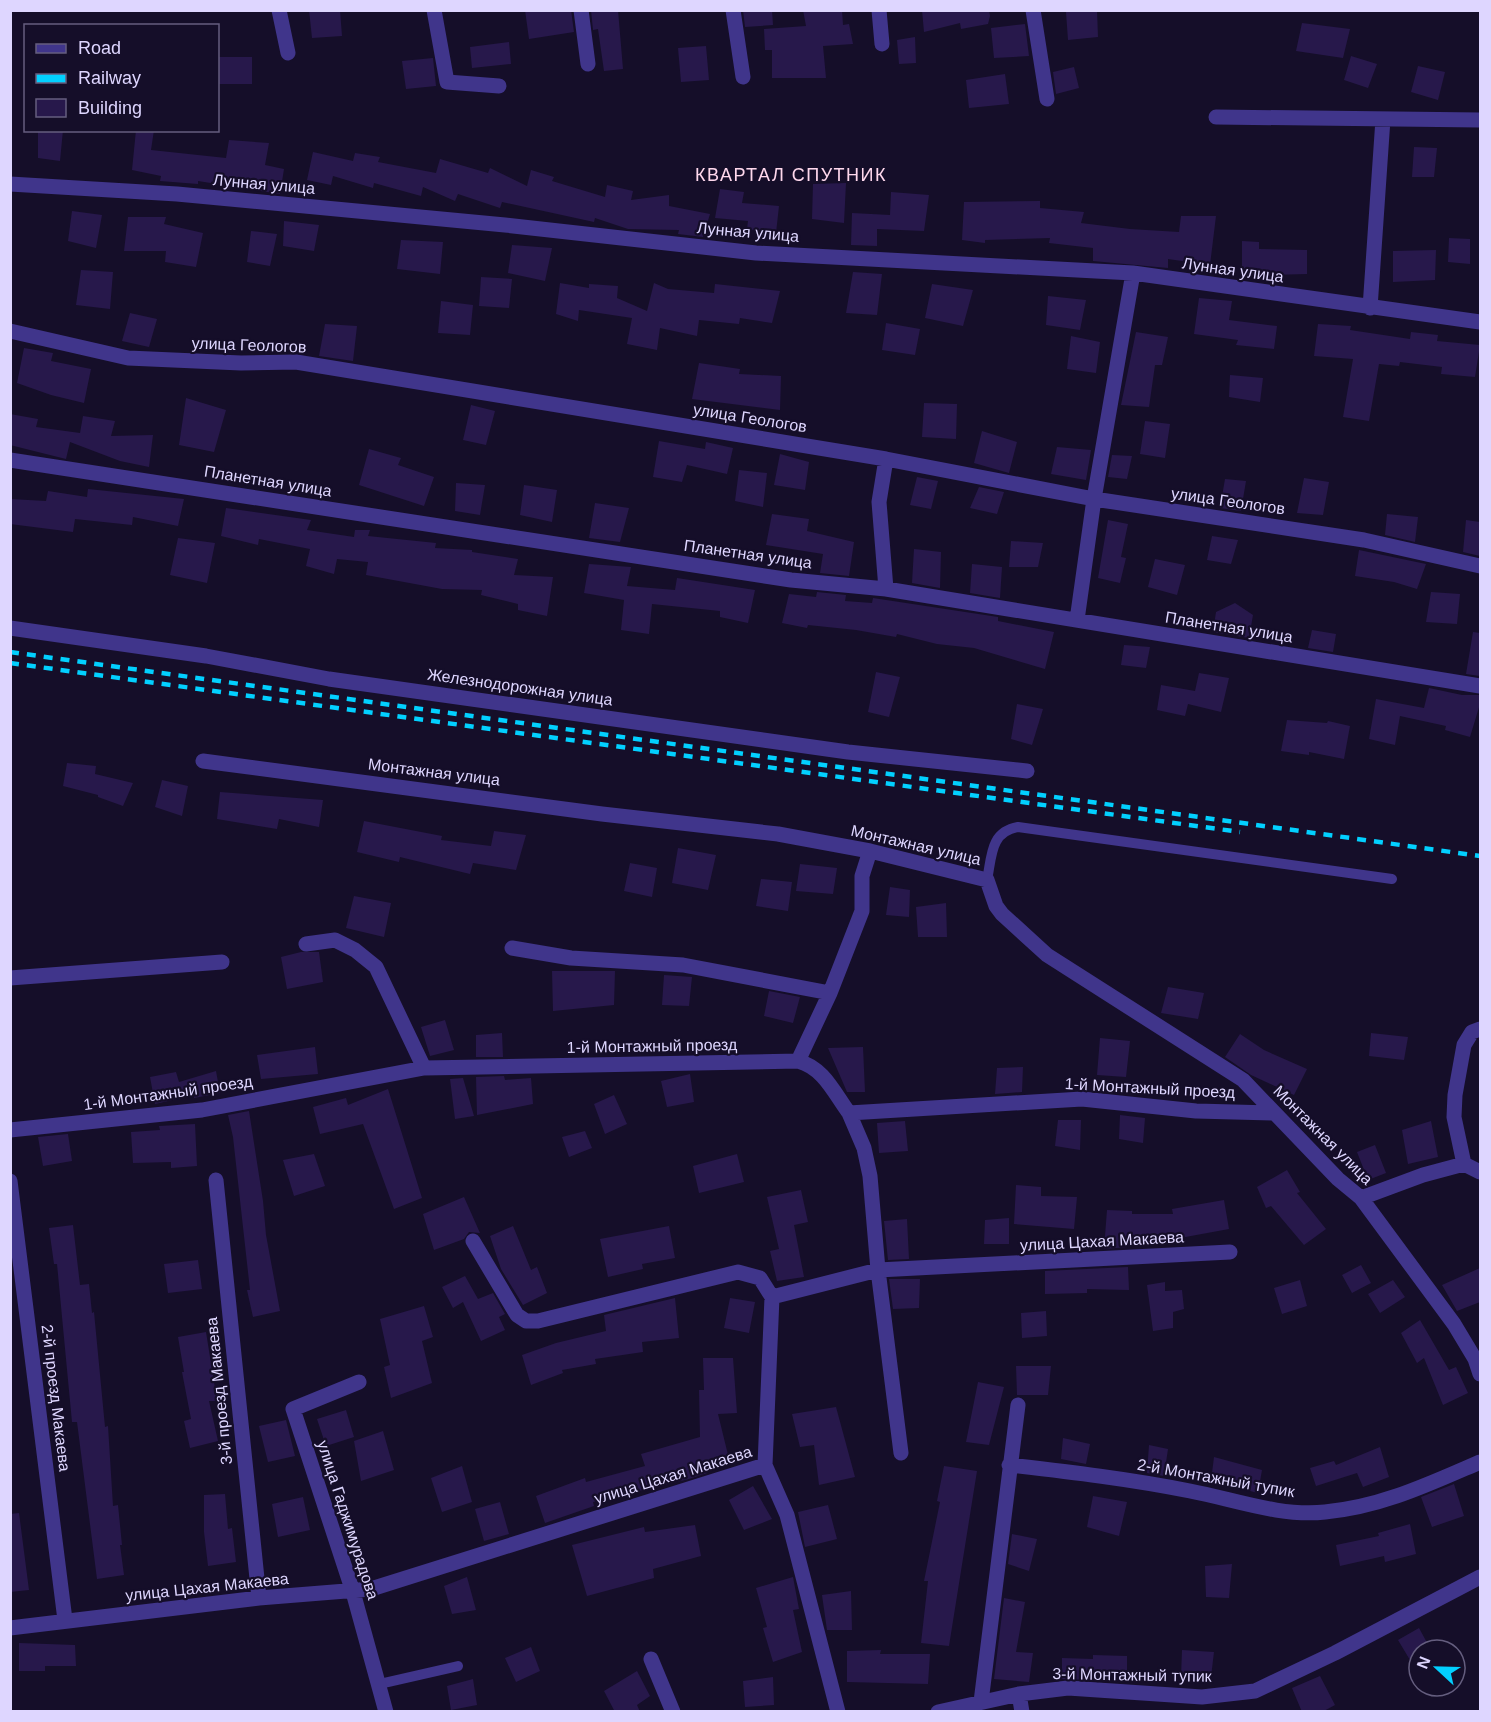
<svg xmlns="http://www.w3.org/2000/svg" width="1491" height="1722" font-family="Arial,sans-serif">
<rect width="100%" height="100%" fill="#150e29"/>
<path fill="#27184b" d="M309 10H340L342 36 312 38Z
M525 10H571L574 32 529 39Z
M591 10H618L623 69 604 71 598 29 593 30Z
M743 10H772L773 25 745 27Z
M803 10H842L843 25 849 24 853 44 823 46 826 78H772V50H765L764 29 806 26Z
M922 10H989L990 16 988 24 961 29 960 23 924 32Z
M1097 10 1098 37 1068 40 1066 12Z
M1302 23 1350 29 1343 58 1296 51Z
M1025 24 1029 56 994 58 991 28Z
M915 37 916 63 899 64 897 40Z
M509 42 511 64 472 68 470 47Z
M706 46 709 80 681 82 678 48Z
M1351 56 1377 64 1368 88 1344 80Z
M218 57H252V84H218Z
M433 58 436 86 406 89 402 61Z
M1418 66 1445 72 1438 100 1411 92Z
M1074 67 1079 88 1056 94 1053 72Z
M1005 74 1009 104 969 108 966 80Z
M38 130H63L60 161 38 158Z
M136 130H154L151 150 226 158 229 140 269 143 265 165 284 169 280 194 198 181V184L160 181 161 176 132 170Z
M1414 147 1437 148 1434 177H1412Z
M313 152 353 161 355 153 380 157 378 162 436 173 440 159 488 173 490 168 527 186 531 170 554 177 552 181 605 197 607 185 633 191 631 200 669 195V206L710 214 703 237 678 234 679 230 628 229 595 218 594 222 502 202 500 208 458 194 455 201 423 187 421 196 374 183 373 188 333 176 331 185 307 180Z
M846 183 844 223 812 219 813 184Z
M720 189 744 192 742 203 779 206 776 233 747 229 748 221 715 218Z
M891 192 929 195 924 231 877 229V246L851 245 852 213 890 215Z
M1040 201V208L1084 212 1081 223 1130 229 1179 232 1181 216H1216L1210 265 1168 259V268L1093 261V248L1049 243 1050 238 985 240V243L962 240 964 202Z
M72 211 102 215 96 248 68 241Z
M128 217H166L164 224 203 233 196 267 165 262 166 251H124Z
M284 221 319 225 314 251 283 246Z
M251 231 277 234 270 266 247 262Z
M1449 238 1470 239V264L1448 262Z
M401 240 443 242 440 274 397 269Z
M1242 241 1259 242V249L1307 250V274L1266 275V270L1242 273Z
M512 245 552 248 545 281 508 273Z
M1436 250 1435 280 1393 282V251Z
M81 270 113 272 110 309 76 305Z
M853 272 882 274 877 315 846 313Z
M481 277 512 279 509 308 479 306Z
M560 283 589 288V284L618 286 617 298 647 311 654 283 668 289 714 293 715 284 780 291 772 323 740 318 739 324 699 320 697 336 660 328 657 350 627 344 632 318 579 310 578 321 556 314Z
M932 284 973 290 963 326 925 318Z
M1048 296 1086 300 1080 330 1046 325Z
M1199 298 1232 301 1229 320 1277 326 1274 349 1236 345 1238 340 1194 334Z
M441 301 473 305 470 335 438 333Z
M130 313 157 319 149 347 122 341Z
M886 323 920 329 915 355 882 350Z
M325 324 357 326 353 361 319 356Z
M1318 324 1351 326 1350 330 1410 339 1411 332 1438 335 1437 341 1480 345 1475 377 1441 374 1442 367 1400 362 1399 366 1379 364 1369 421 1343 417 1353 359 1314 356Z
M1136 332 1168 337 1162 365H1155L1149 407 1121 405Z
M1071 336 1100 342 1096 373 1067 369Z
M24 348 53 353 51 361 91 369 84 403 51 395 17 383Z
M699 363 740 369 739 374 781 376 780 410 692 399Z
M1230 375 1263 378 1260 402 1229 397Z
M186 398 226 410 214 452 179 445Z
M924 403 957 404 956 439 922 437Z
M471 405 495 411 486 445 463 440Z
M10 414 38 419 36 427 80 433 83 416 115 421 111 436 153 435 149 467 120 461 70 442 66 459 10 445Z
M1145 421 1170 424 1165 458 1140 454Z
M982 431 1017 442 1009 473 974 463Z
M659 441 705 449 706 442 733 448 727 474 687 465 682 482 653 477Z
M1057 447 1091 450 1086 480 1051 474Z
M369 449 401 458 398 465 434 477 424 506 359 485Z
M780 454 809 462 805 490 774 485Z
M1112 455 1132 456 1127 479 1108 477Z
M739 470 767 473 763 507 735 501Z
M917 477 938 481 931 509 910 505Z
M1304 478 1329 482 1323 515 1297 513Z
M1225 479 1246 481 1241 511 1220 508Z
M456 483 485 485 480 515 455 511Z
M524 485 557 490 552 522 520 515Z
M979 487 1004 492 997 514 970 508Z
M88 489 184 499 178 526 133 517 132 525 75 519 73 532 10 524V499L46 501 48 491 87 497Z
M595 503 629 508 620 542 589 538Z
M226 508 311 520 307 530 354 537 355 530H370L368 536 436 543 435 548 472 550V552L518 559 514 575 553 577 547 616 518 610V604L481 595 482 590 442 589 366 575 368 562 337 559 334 574 306 566 310 549 259 539 258 545 221 536Z
M772 514 809 519 807 531 854 542 849 576 820 573 823 554 766 545Z
M1387 514 1418 517 1415 542 1385 535Z
M1108 520 1128 524 1121 557 1126 558 1120 583 1098 578Z
M1466 520 1480 522V556L1463 552Z
M1212 536 1238 540 1231 564 1207 560Z
M178 538 215 543 207 583 170 575Z
M1011 541 1043 543 1038 567H1009Z
M914 549 941 552 940 588 912 583Z
M1359 550 1426 564 1417 589 1394 582 1355 576Z
M1155 559 1185 565 1177 595 1148 587Z
M589 564 631 567 627 586 675 590 677 578 755 590 748 623 720 617V611L652 604 649 634 621 630 624 600 584 593Z
M972 564 1002 567 1000 598 970 593Z
M817 592 846 595 845 601 872 603 873 598 998 617V621L1054 632 1045 669 974 648 937 644 897 634 896 637 856 630 808 625 807 628 782 623 789 594 816 597Z
M1431 592 1460 594 1457 624 1426 622Z
M1235 603 1253 615 1249 638 1213 632 1216 612Z
M1312 630 1336 634 1333 652 1308 648Z
M1473 632 1480 633V676L1466 674Z
M1124 645 1150 647 1146 668 1121 665Z
M876 672 900 677 889 717 868 712Z
M1199 673 1229 678 1221 712 1188 704 1185 716 1157 710 1161 685 1195 691Z
M1429 688 1462 695H1480V704L1470 737 1445 730 1446 726 1400 716 1395 745 1369 739 1376 699 1424 708Z
M1017 704 1043 709 1032 745 1011 739Z
M1287 720 1327 723 1328 721 1350 726 1344 759 1309 752V755L1281 751Z
M67 763 96 766 95 774 133 783 123 806 98 797V795L63 786Z
M162 780 188 786 182 816 155 807Z
M220 792 323 800 319 827 279 819 277 829 217 819Z
M364 821 442 836 441 840 491 846 494 831 526 835 516 870 473 863 470 874 400 857 399 862 357 852Z
M678 848 716 855 708 890 672 883Z
M630 863 657 868 652 897 624 891Z
M800 864 837 868 833 894 796 891Z
M761 879 792 882 788 911 756 906Z
M890 887 910 890 909 917 886 915Z
M354 896 391 903 384 937 346 928Z
M946 903 947 937H918L916 907Z
M301 952H319L323 982 287 989 281 957Z
M552 971H615L614 1005 553 1011Z
M664 975 692 977 689 1006 662 1005Z
M1168 987 1204 993 1198 1019 1161 1013Z
M769 991 800 997 793 1023 764 1016Z
M445 1020 454 1050 430 1056 421 1027Z
M502 1033 503 1057H476V1035Z
M1371 1033 1408 1037 1404 1060 1369 1056Z
M1240 1034 1264 1050 1307 1069 1294 1095 1251 1075 1225 1057Z
M1100 1038 1130 1041 1126 1077 1097 1075Z
M315 1047 318 1074 261 1079 257 1055Z
M863 1047 865 1092H847L828 1048Z
M1023 1067 1022 1092 995 1094 997 1068Z
M216 1071 220 1093 194 1098V1095L155 1104 150 1077 176 1072 179 1082Z
M690 1074 694 1102 667 1107 661 1081Z
M504 1076 505 1080 531 1078 533 1104 477 1115 476 1077Z
M463 1078 474 1116 455 1119 450 1079Z
M388 1089 422 1198 394 1209 363 1124 320 1134 313 1107 346 1098 348 1105Z
M614 1095 627 1124 605 1134 594 1104Z
M249 1111 263 1201 266 1235 280 1311 253 1317 247 1290H250L233 1137 228 1115Z
M1120 1115 1145 1118 1143 1143 1119 1139Z
M1058 1120H1081L1080 1150 1055 1146Z
M905 1121 908 1151 879 1153 877 1123Z
M1431 1121 1438 1157 1408 1164 1402 1130Z
M195 1124 197 1166 171 1168V1162L133 1163 131 1132 160 1130 159 1126Z
M585 1131 592 1148 569 1157 562 1137Z
M68 1134 72 1161 43 1166 38 1137Z
M1375 1145 1386 1173 1368 1180 1357 1152Z
M314 1154 325 1186 294 1196 283 1160Z
M737 1154 744 1182 699 1193 693 1166Z
M1287 1170 1300 1192 1297 1193 1326 1229 1304 1245 1271 1206 1266 1208 1257 1187Z
M1016 1185 1041 1187V1196L1077 1197 1074 1229 1014 1224Z
M801 1190 808 1222 794 1225 804 1277 777 1281 770 1251 779 1249 767 1197Z
M464 1197 480 1233 469 1232 464 1239 434 1250 423 1214Z
M1224 1200 1229 1229 1180 1238 1130 1241 1128 1247 1104 1249 1107 1210 1132 1211V1214H1173L1172 1209Z
M1009 1218V1244H984L985 1220Z
M907 1219 909 1259 888 1260 884 1221Z
M73 1225 80 1285 89 1284 92 1313 94 1312 105 1427 108 1426 113 1506 118 1505 122 1545H120L124 1575 97 1579 77 1422H72L57 1264H54L49 1228Z
M513 1226 531 1270 537 1267 547 1293 523 1305 501 1269 490 1236Z
M669 1226 675 1258 642 1264 643 1269 608 1277 600 1239Z
M198 1260 202 1289 168 1293 164 1264Z
M1361 1265 1371 1283 1352 1293 1342 1275Z
M1128 1267 1129 1290 1087 1289V1293L1045 1294V1271Z
M1480 1268V1302L1457 1311 1442 1285Z
M465 1276 478 1299 493 1293 505 1314 499 1317 505 1330 481 1341 463 1302 453 1308 442 1287Z
M889 1279H920L919 1308 893 1309Z
M1300 1280 1307 1306 1282 1314 1274 1288Z
M1393 1280 1405 1297 1380 1313 1368 1294Z
M1165 1282V1291L1182 1290 1184 1309 1173 1312V1328L1153 1331 1147 1285Z
M675 1298 679 1338 642 1342 643 1352 595 1359 596 1364 562 1370 563 1373 531 1385 522 1355 556 1343 606 1331 604 1315Z
M730 1298 755 1302 749 1333 724 1328Z
M424 1306 433 1337 422 1341 432 1383 391 1398 384 1367 390 1365 380 1319Z
M1046 1311 1047 1336 1022 1338 1021 1313Z
M1420 1320 1449 1370 1456 1367 1468 1393 1443 1405 1424 1358 1417 1363 1401 1333Z
M206 1332 217 1401H209L218 1441 190 1448 184 1421 191 1419 182 1372H184L178 1337Z
M703 1358H733L737 1413 718 1414 730 1463 706 1468 707 1473 689 1479 593 1502 594 1506 545 1523 536 1496 585 1478 586 1482 645 1466 641 1454 700 1437 699 1390H704Z
M1016 1366H1051L1048 1395H1017Z
M978 1382 1004 1387 989 1445 966 1442Z
M836 1407 855 1477 819 1485 814 1445 800 1447 792 1414Z
M346 1410 354 1437 326 1446 317 1419Z
M286 1420 295 1456 268 1462 259 1426Z
M383 1431 394 1470 361 1481 354 1441Z
M1063 1438 1090 1444 1086 1464 1061 1459Z
M1149 1445 1168 1449 1164 1476 1147 1473Z
M1380 1447 1389 1477 1363 1487 1357 1473 1316 1486 1310 1468 1334 1461 1336 1465Z
M1214 1457 1262 1470 1258 1493 1211 1481Z
M462 1466 472 1502 442 1512 431 1478Z
M944 1466 977 1471 949 1646 921 1643 928 1581H924L940 1502 937 1501Z
M1454 1484 1464 1516 1432 1527 1421 1497Z
M753 1486 772 1519 744 1530 729 1500Z
M225 1494 228 1529 232 1528 236 1562 208 1566 204 1532V1495Z
M1093 1496 1127 1502 1119 1536 1087 1527Z
M303 1497 310 1530 278 1537 272 1504Z
M500 1502 509 1534 484 1541 475 1509Z
M828 1505 837 1539 805 1547 798 1512Z
M19 1513 29 1590 10 1592V1514Z
M1410 1524 1416 1554 1385 1562 1384 1556 1340 1566 1336 1545 1379 1536 1378 1533Z
M695 1525 701 1556 653 1569 654 1578 587 1596 572 1545 644 1527 645 1532Z
M1012 1534 1037 1539 1029 1571 1008 1564Z
M1232 1564 1229 1598 1206 1597 1205 1566Z
M467 1577 476 1610 452 1614 444 1586Z
M793 1577 799 1609 793 1610 802 1652 773 1662 763 1628 767 1627 756 1588Z
M851 1591 852 1630H827L822 1595Z
M1004 1598 1025 1602 1016 1652 1033 1653 1029 1682 994 1679Z
M1419 1628 1431 1650H1419V1675L1398 1640Z
M19 1643 75 1645 76 1666H45V1671H19Z
M531 1647 540 1671 516 1682 505 1658Z
M881 1650 880 1654H930L928 1684 847 1682V1651Z
M1182 1650 1214 1652 1211 1677H1181Z
M1093 1655 1127 1656V1681L1062 1679V1658L1093 1659Z
M637 1671 650 1696 637 1705 640 1712H615L604 1691Z
M1320 1676 1335 1705 1322 1712H1302L1292 1688Z
M773 1677 774 1705 745 1707 743 1681Z
M473 1679 477 1705 451 1710 447 1686Z"/>
<g fill="none" stroke-linecap="round" stroke-linejoin="round">
<path stroke="#40358b" stroke-width="10" d="M987 880C992 856 990 832 1018 827L1392 879
M379 1684 458 1666"/>
<path stroke="#40358b" stroke-width="15" d="M279 10 288 53
M434 10 447 82 499 86
M581 10 588 64
M733 10 743 77
M879 10 882 44
M1033 10 1047 99
M1216 117 1480 120
M10 184 177 194 505 225 756 253 1133 273 1480 322
M1370 308 1383 119
M10 331 128 358 241 363 296 362 886 459 1094 499 1364 540 1480 566
M10 460 791 580 886 589 1480 686
M886 589 879 502 886 459
M1077 620 1094 499 1133 273
M10 628 206 656 329 679 848 752 1027 771
M203 761 602 814 778 834 870 851 987 880 996 906 1002 914 1047 955 1243 1080 1338 1179 1361 1198 1454 1324 1475 1359 1480 1374
M306 944 335 940 355 950 376 967 424 1068
M512 948 571 958 683 965 830 993
M10 978 222 962
M798 1061 830 993 862 911V876L870 851
M849 1113 864 1148 870 1176 878 1270 901 1453
M10 1130 202 1110 424 1068 798 1061C824 1068 834 1093 849 1113L1082 1099 1196 1111 1274 1113
M1464 1164 1454 1117 1455 1095 1464 1045 1472 1032 1480 1029
M1464 1164 1480 1172
M216 1180 259 1598
M10 1181 65 1620
M1361 1198 1423 1175 1464 1164
M473 1241 517 1315 526 1321H538L738 1272 760 1278 772 1297
M359 1382 293 1409 353 1592 386 1712
M765 1465 787 1515 838 1712
M1009 1465C1070 1472 1130 1479 1190 1491 1233 1499 1280 1517 1325 1512 1381 1507 1429 1484 1480 1462
M10 1628 259 1598 371 1589 765 1465 772 1297 878 1270 1230 1252
M651 1659 673 1712
M1019 1694 1022 1712
M981 1702 1018 1405
M938 1712 1019 1694 1068 1688 1202 1697 1255 1691 1335 1653 1480 1577"/>
<path stroke="#02d0ff" stroke-width="4.5" stroke-dasharray="9 8" stroke-linecap="butt" d="M10 652 1480 856
M10 663 1240 832"/>
</g>
<g text-anchor="middle" dominant-baseline="central" stroke-width="4.5" stroke-linejoin="round" paint-order="stroke">
<g font-size="16" fill="#ded6ff" stroke="#150e29">
<text transform="translate(264 184) rotate(5)">Лунная улица</text>
<text transform="translate(748 232) rotate(5)">Лунная улица</text>
<text transform="translate(1233 270) rotate(8)">Лунная улица</text>
<text transform="translate(249 345) rotate(2)">улица Геологов</text>
<text transform="translate(750 418) rotate(9)">улица Геологов</text>
<text transform="translate(268 481) rotate(9)">Планетная улица</text>
<text transform="translate(1228 501) rotate(8)">улица Геологов</text>
<text transform="translate(748 554) rotate(8)">Планетная улица</text>
<text transform="translate(1229 627) rotate(9)">Планетная улица</text>
<text transform="translate(520 687) rotate(8)">Железнодорожная улица</text>
<text transform="translate(434 772) rotate(7)">Монтажная улица</text>
<text transform="translate(916 845) rotate(13)">Монтажная улица</text>
<text transform="translate(652 1046) rotate(-1)">1-й Монтажный проезд</text>
<text transform="translate(1150 1088) rotate(3)">1-й Монтажный проезд</text>
<text transform="translate(168 1093) rotate(-8)">1-й Монтажный проезд</text>
<text transform="translate(1323 1135) rotate(45)">Монтажная улица</text>
<text transform="translate(1102 1241) rotate(-3)">улица Цахая Макаева</text>
<text transform="translate(219 1391) rotate(-96)">3-й проезд Макаева</text>
<text transform="translate(56 1398) rotate(83)">2-й проезд Макаева</text>
<text transform="translate(673 1475) rotate(-17)">улица Цахая Макаева</text>
<text transform="translate(1216 1478) rotate(10)">2-й Монтажный тупик</text>
<text transform="translate(348 1520) rotate(72)">улица Гаджимурадова</text>
<text transform="translate(207 1587) rotate(-6)">улица Цахая Макаева</text>
<text transform="translate(1132 1675) rotate(1)">3-й Монтажный тупик</text>
</g>
<g font-size="18" letter-spacing="1.5" fill="#ffd8ed" stroke="#150e29">
<text x="791" y="175">КВАРТАЛ СПУТНИК</text>
</g>
</g>
<rect width="1491" height="1722" fill="none" stroke="#ded6ff" stroke-width="24"/>
<rect x="24" y="24" width="195" height="108" fill="#150e29" stroke="#655e7f" stroke-width="1.5"/>
<rect x="36" y="44" width="30" height="9" fill="#40358b" stroke="#655e7f" stroke-width="1.5"/>
<text x="78" y="54" font-size="18" fill="#ded6ff">Road</text>
<rect x="36" y="74" width="30" height="9" fill="#02d0ff" stroke="#655e7f" stroke-width="1.5"/>
<text x="78" y="84" font-size="18" fill="#ded6ff">Railway</text>
<rect x="36" y="99" width="30" height="18" fill="#27184b" stroke="#655e7f" stroke-width="1.5"/>
<text x="78" y="114" font-size="18" fill="#ded6ff">Building</text>
<g transform="translate(1437 1668) rotate(292)"><circle r="28" fill="#150e29" stroke="#655e7f" stroke-width="1.5"/>
<path d="M0-4.5L10 22L0 15L-10 22Z" fill="#02d0ff"/>
<text y="-9" font-size="16" font-weight="bold" text-anchor="middle" fill="#ded6ff">N</text>
</g>
</svg>
